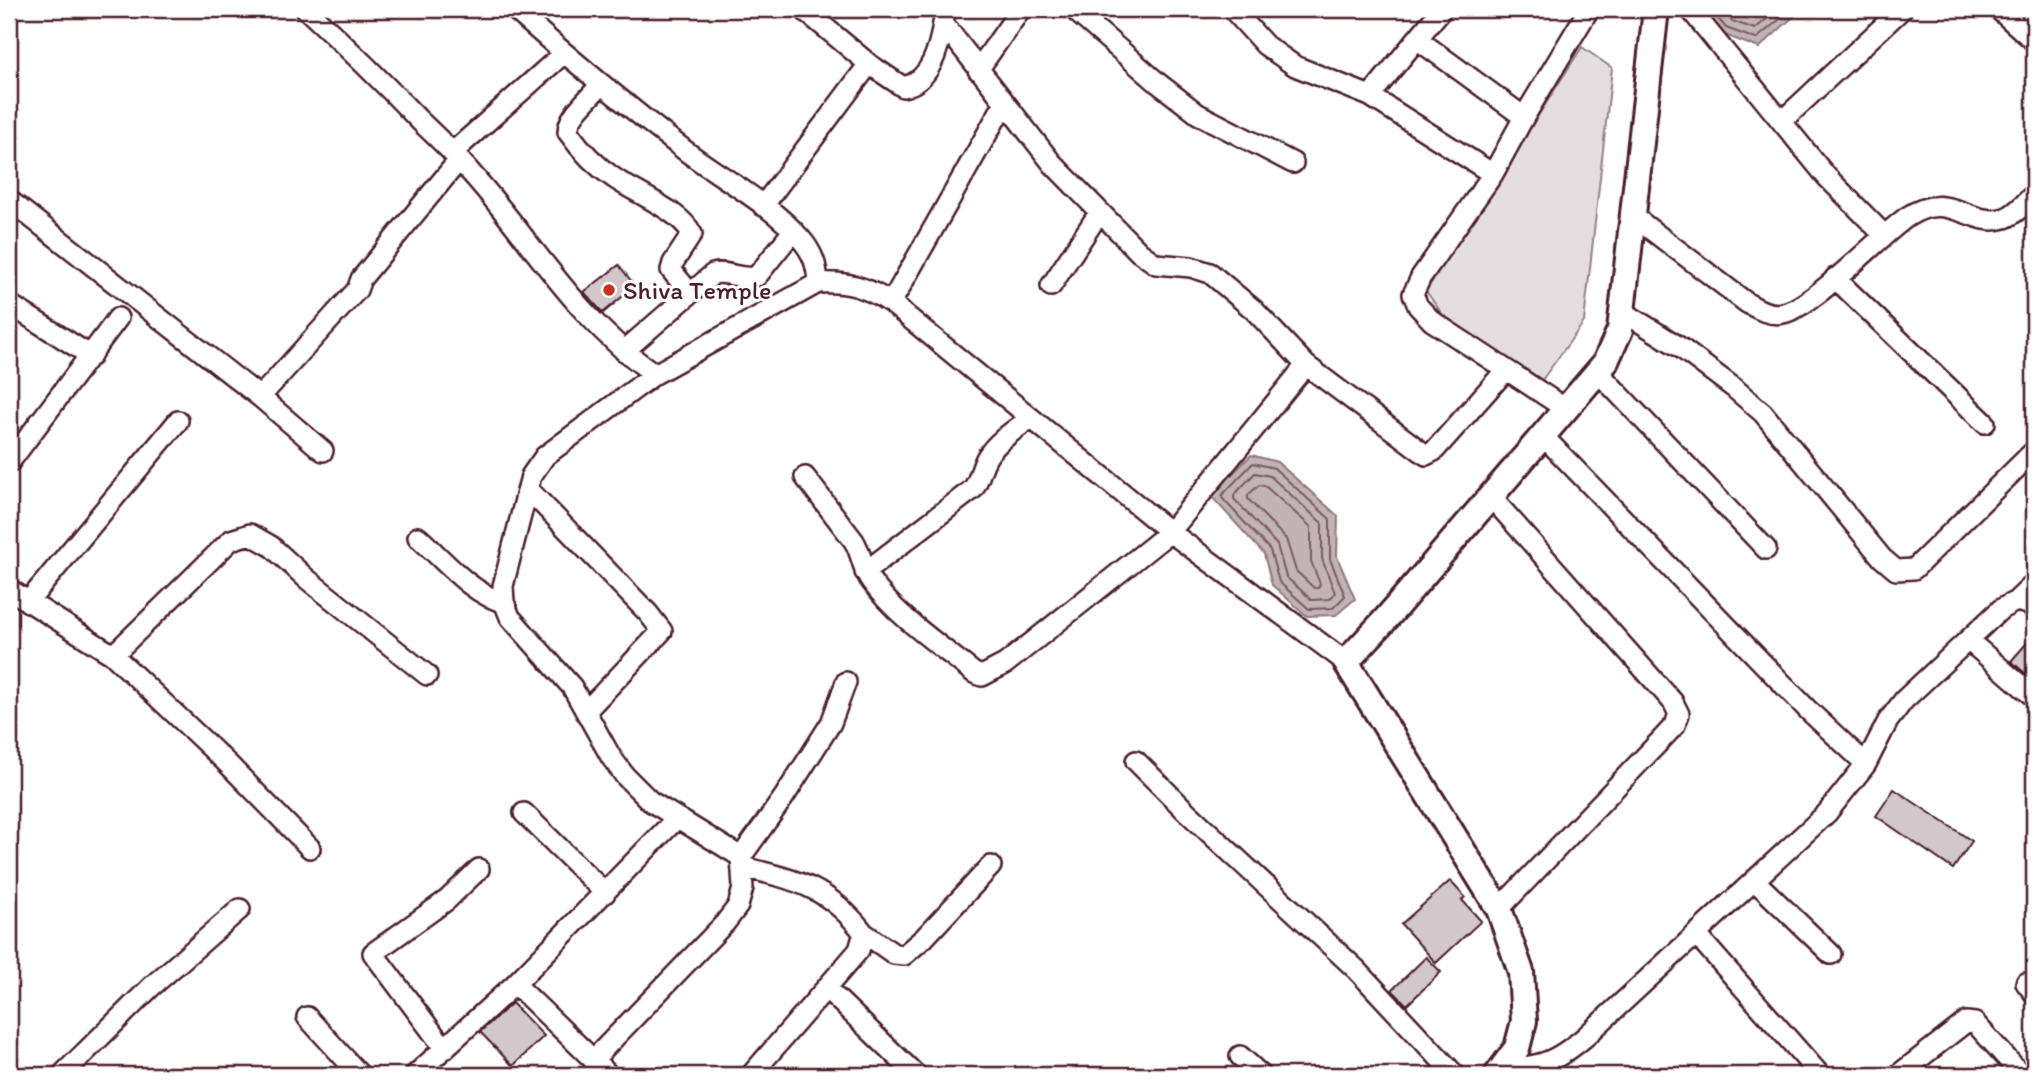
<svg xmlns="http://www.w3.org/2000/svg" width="2043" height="1084" font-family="Itim,sans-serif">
<rect width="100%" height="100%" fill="#fff"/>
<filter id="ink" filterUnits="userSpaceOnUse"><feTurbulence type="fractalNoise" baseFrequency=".0143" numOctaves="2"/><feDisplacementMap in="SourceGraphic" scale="14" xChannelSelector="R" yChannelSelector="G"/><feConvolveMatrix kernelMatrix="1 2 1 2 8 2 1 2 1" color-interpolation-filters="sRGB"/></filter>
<g filter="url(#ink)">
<path fill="#e5dee0" stroke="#987e86" stroke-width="2" d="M1582 47 1612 68 1584 322 1542 380 1445 318 1426 291Z"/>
<path fill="#c1b3b6" stroke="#91787e" stroke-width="2" d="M1701 9H1802L1759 48 1722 34Z
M1251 455 1277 462 1338 516 1337 557 1355 599 1336 615 1307 616 1272 585 1264 554 1211 496Z"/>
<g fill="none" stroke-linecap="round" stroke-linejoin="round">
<path stroke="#7a5a63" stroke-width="2" d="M1710 9 1726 28 1756 39 1792 9
M1721 9 1732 21 1755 29 1778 9
M1253 463 1274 468 1330 519V559L1345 596 1333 608 1309 609 1279 582 1270 550 1222 498 1223 494Z
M1255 473 1270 476 1322 523V559L1335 593 1330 599 1312 600 1286 577 1277 545 1234 499V495Z
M1259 485 1265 486 1311 527V561L1320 584 1318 588H1314L1296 571 1286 539 1248 499V495Z"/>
<path stroke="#c1b3b6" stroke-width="19" d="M2028 9 2034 14"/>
</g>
<path fill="#d2c7cb" stroke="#4a1f2b" stroke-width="2" d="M619 265 635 286 603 313 584 292Z
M2034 635V681L2011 661Z
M1894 789 1972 841 1953 869 1876 816Z
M1450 881 1465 897 1462 900 1481 921 1436 963 1401 924Z
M1426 957 1441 972 1407 1005 1392 990Z
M512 1003 544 1036 513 1066 480 1032Z"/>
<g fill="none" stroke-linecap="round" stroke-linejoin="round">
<defs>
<path id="minor" d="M306 9C345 45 383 82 420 121 438 138 456 155 472 174 532 241 579 323 655 374
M514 9C570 59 627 106 687 152 722 178 773 206 801 239 813 253 817 265 818 283
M803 9 869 64 903 87C935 81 942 36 945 9
M1073 9 1158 83 1198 114 1293 163
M1442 9 1417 39 1524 117 1589 9
M1690 9 1826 176 1884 235
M1998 9 2034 41
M1236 13 1265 45 1295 66 1370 96
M943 23 1052 163 1139 252 1156 264 1191 267 1210 273 1254 310 1306 365 1426 455 1434 451 1506 370
M1417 39 1370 96 1493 174
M978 70 1021 9
M600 85C590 99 568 114 568 132 580 149 596 166 614 178 635 193 681 211 692 234L673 263 671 270 690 293
M1524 117 1493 174 1421 277 1413 294 1418 306 1432 321 1566 409
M1782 121 1902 9
M452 153 563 54
M9 200 260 397
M763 206 869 64
M1633 216 1747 303C1758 309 1770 316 1783 313 1814 307 1877 238 1907 217 1950 188 1971 229 2005 218 2016 214 2026 202 2034 194
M1835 278 1985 423
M1051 286 1099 213
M891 303 1004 104
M9 304 91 356
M1622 311 1681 348 1734 388 1763 413 1882 558 1896 570 1914 569 2034 451
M624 351 713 274C728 270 741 281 757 276L793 231
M1598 372 1766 549
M1543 436 1808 710 1866 764
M323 451 260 397 357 290 361 279 459 160
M9 463 118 318
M805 477 854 541C862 554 862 569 871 581 896 616 941 646 974 673L982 676 1005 664 1170 532 1306 365
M528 489 648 613 662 631 586 711
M1491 497 1673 702 1679 714 1675 725 1661 740 1499 909
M418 537C442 558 473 596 504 602
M865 572 973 489C980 479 981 467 987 457 997 441 1016 429 1031 418
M9 589 113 655 229 765 310 848
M2016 601 2034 584
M28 602 178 421
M1968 640 2034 697
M113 655 231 540 250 534 271 546 307 579 427 675
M1136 761 1186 811 1357 970 1455 1075
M524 813 605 893
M741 857 650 801 625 776 611 757 572 687 510 617 504 602 503 586 531 476 545 456 655 374 818 283C847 281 867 287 891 303L1170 532 1346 662
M742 867C797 880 828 887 864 933L859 950 751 1075
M1754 880 1831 954
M864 933 894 954 904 955 924 938 991 866
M1696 934 1820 1075
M2026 983 2034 993
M826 988 916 1075
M307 1017 360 1075
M445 1049 373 953 447 900 479 869
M1240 1056 1261 1075
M593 1060 725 923 738 906 743 888 741 857 784 797 831 723 846 682
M1502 1070C1542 1066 1554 1063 1585 1037L1827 813 1866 764 1888 721 1904 700 2001 609 2016 601 2028 604 2034 609
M62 1075 151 987 240 909
M415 1075 515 984
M609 1075 515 984 677 818
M1898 1075 1966 1022 1975 1023 2022 1075"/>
<path id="major" d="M1497 1075 1517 1048 1524 1021 1521 972 1499 909 1346 662 1385 620 1605 363 1620 330 1656 9"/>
</defs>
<use href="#minor" stroke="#4a1f2b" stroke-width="24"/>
<use href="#major" stroke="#4a1f2b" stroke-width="30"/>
<use href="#minor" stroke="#fff" stroke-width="19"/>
<use href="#major" stroke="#fff" stroke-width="24"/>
</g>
</g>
<circle fill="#c8321e" stroke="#fff" stroke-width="2.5" cx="609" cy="290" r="7"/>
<g text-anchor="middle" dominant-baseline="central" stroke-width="6" stroke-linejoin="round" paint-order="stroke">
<g font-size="26" fill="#4a1f2b" stroke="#fff" text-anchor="start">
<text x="623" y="290">Shiva Temple</text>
</g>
</g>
<rect width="2043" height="1084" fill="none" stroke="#fff" stroke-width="35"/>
<rect x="18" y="18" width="2008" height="1049" fill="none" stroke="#4a1f2b" stroke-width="2.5" filter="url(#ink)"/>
</svg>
